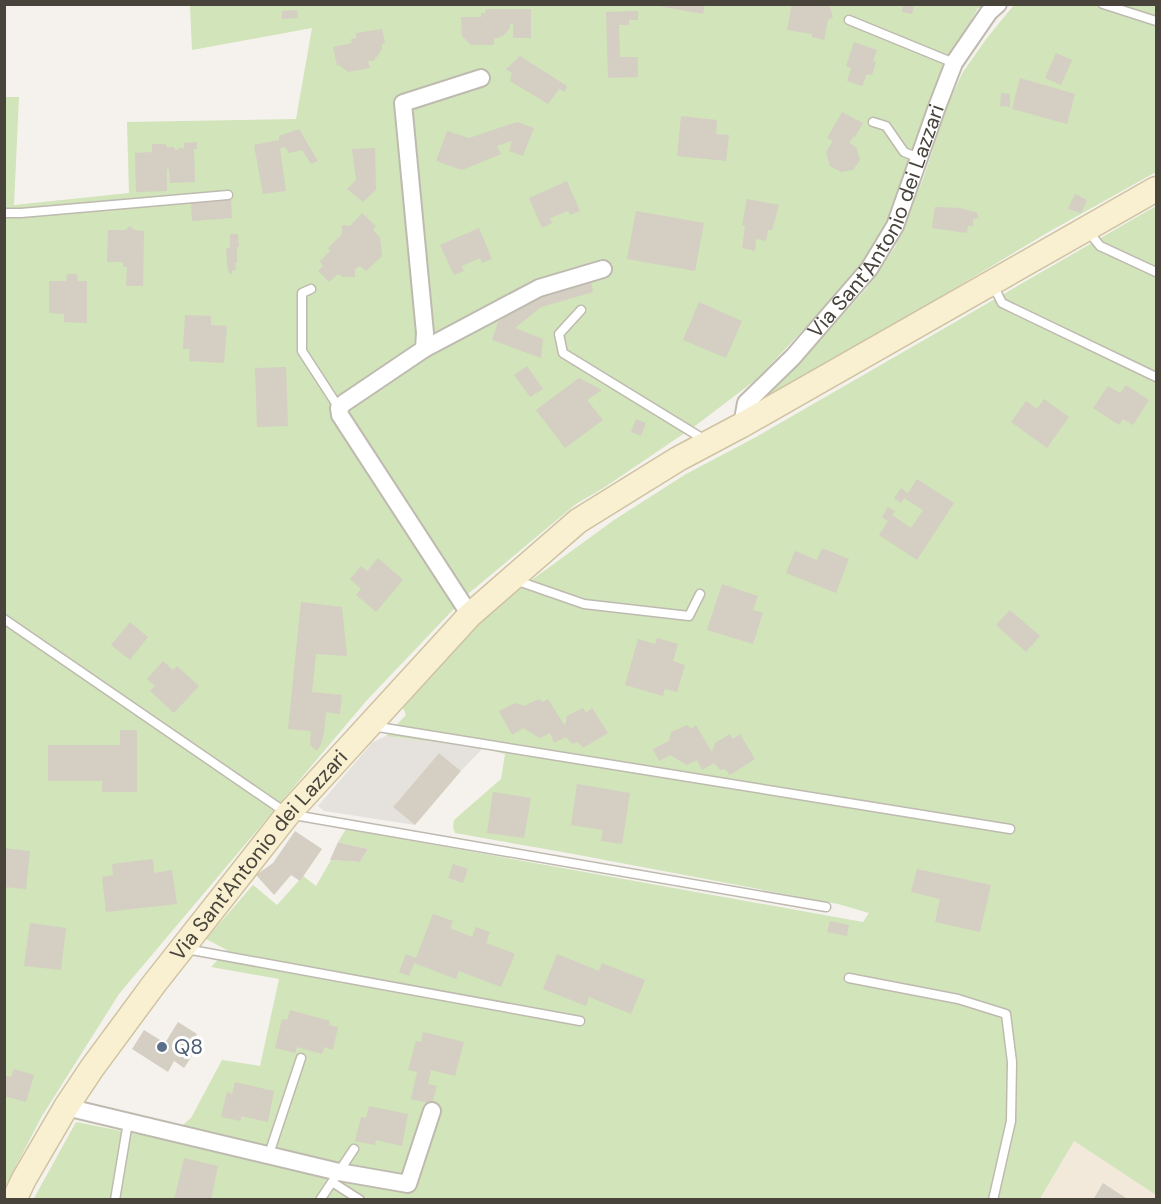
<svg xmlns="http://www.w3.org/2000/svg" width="1161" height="1204" font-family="'DM Sans',sans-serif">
<rect width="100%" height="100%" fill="#f5f2ed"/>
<path fill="#f3e9db" d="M1074 1141 1156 1195V1200H1040Z"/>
<path fill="#e5e1dd" d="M386 736 483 748 461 771 439 753 393 807 415 825 324 811 318 806 373 742Z"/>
<path fill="#d1e4ba" d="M190 5H988L984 8H978L954 52 889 223 864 265 757 379 695 426 605 487 576 504 469 593 367 700 119 994 42 1116 5 1187V97H19L14 205 129 193 127 122 296 119 312 28 192 50Z
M1014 5H1156V172L1045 234 774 397 770 396 768 393 800 361 865 290 895 247 923 179 949 101 963 72 987 38Z
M1156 206V1195L1074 1141 1040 1199 33 1200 76 1122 142 1135 144 1130 178 1138 184 1124 191 1118 222 1060 260 1066 279 979 211 967 227 950 206 939 253 885 277 905 303 876 316 886 331 860 360 862 368 849 338 842 346 829 863 922 869 913 838 904 568 853 455 833 453 827 454 820 501 779 505 754 483 748 386 736 406 715 403 708 462 638 500 603 614 520 686 474 756 437Z"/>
<path fill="#d5cec3" d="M658 4H705L703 14 658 6Z
M792 4H829L833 17 828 20 824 40 812 37V34L787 30Z
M903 4H914L912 14 902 12Z
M486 9H531V38H513V24H510V28L503 36H500V38H494V45H471L462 36 461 17H481V13H485Z
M297 10 298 18 282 19V11Z
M638 11V20H629V25H619L620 57H638V77L608 78 606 12Z
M382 29 385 43 382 44V49L377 57H375V60L368 61 370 68 348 72 339 65H337L333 47 352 43 351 39 356 38V33Z
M854 42 877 50 873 61 876 62 872 75 867 74 862 86 847 81 851 68 846 66Z
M1056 53 1072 60 1061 85 1045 78Z
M520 56 567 86 565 92 559 89 548 104 510 81 512 73 506 69Z
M1020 78 1075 94 1067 124 1012 109Z
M1001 93 1010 94V107L1000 106Z
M842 112 863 123 855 137 854 136 849 143 856 147 860 160 853 170 841 172 830 166 826 152 833 141 827 138Z
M681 116 717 120 716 134 729 135 726 161 677 156Z
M517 122 534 128 523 156 509 151 512 141 497 146 501 154 462 170 436 161 447 131 469 138Z
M299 129 318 161 311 164 302 150 289 153 285 147 280 148 286 191 263 194 254 145 279 140V136Z
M197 142V149H194L195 182 170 183 169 169H167V191L136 192 135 153 152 152V144H166V147H174L175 150H178V148H184V143Z
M375 148 376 190 363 202 347 189 356 180 352 149Z
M567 181 580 211 570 215 568 211 550 218 552 223 542 228 529 198Z
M1075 194 1087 200 1081 213 1068 209Z
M747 199 779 205 772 230H768L766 241 756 239 755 251 742 248 745 226 742 225Z
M231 200 232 218 192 221 191 202Z
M935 207 960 208 978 213V218L973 219V226H968L967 233 932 228Z
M636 211 704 223 695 271 627 259Z
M362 213 376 226 373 230 380 237 382 256 366 271 360 266 355 269V277H343L338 274 329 282 318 271 323 266 320 261 330 251 328 248 342 234V225L350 226Z
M130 226 134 230 144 231 143 286H126L127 267H123V262H107L108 230H125Z
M479 228 492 259 482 263 480 258 462 266 464 271 454 275 440 245Z
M230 234H238L239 247H237V263H235L236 270 232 271V274H229L227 264 226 248H230Z
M67 274H77L78 281H87V323L64 322V314L49 313V281H66Z
M591 282 593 292 541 307 515 328 543 339 541 358 492 340 498 322 537 295Z
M699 302 742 321 726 358 683 340Z
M185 315 211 316V325L227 326 224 363 189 361 190 349H183Z
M527 366 543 389 530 397 514 375Z
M286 367 288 426 257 427 255 368Z
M579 378 602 390 587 400 603 420 565 448 536 410Z
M1126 385 1149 400 1133 425 1123 419 1119 425 1093 408 1108 386 1120 393Z
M1044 399 1069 417 1047 448 1011 422 1026 401 1037 409Z
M636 419 646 423 641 436 631 432Z
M917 479 954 503 917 560 879 535 888 521 882 517 888 507 895 511 892 515 911 528 923 510 904 498 901 503 894 498 901 488 908 493Z
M822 548 849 559 836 593 786 573 795 551 817 560Z
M378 558 403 580 376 612 356 595 361 589 350 579 361 566 367 571Z
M722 584 758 596 753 610 763 613 753 644 707 630Z
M301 602 342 607 347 656 316 654 312 692 342 695 340 714 326 712 324 733 321 744 317 751 310 745 311 731 288 729Z
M1010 610 1040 636 1026 652 996 625Z
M130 622 148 637 130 660 111 645Z
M657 638 678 644 673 661 685 665 677 692 665 689 663 696 625 685 638 639 655 644Z
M163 661 173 670 177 666 199 686 174 713 150 691 155 686 147 679Z
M539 699 543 702 548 699 565 726 567 716 583 708 586 713 592 708 608 733 583 748 578 742 572 744 566 737 554 743 550 733 540 738 523 728 512 735 499 711 515 703 524 706Z
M687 725 691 729 696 725 712 752 715 743 730 734 733 739 740 734 755 759 730 775 725 769 720 770 714 763 702 770 697 760 687 765 670 755 659 761 653 749 669 741 671 732Z
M120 730H137V792H102V781H48V745H120Z
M439 753 461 771 415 825 393 807Z
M577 784 630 793 622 844 601 841 603 830 571 825Z
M493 792 531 798 524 838 487 833Z
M295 831 322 849 300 881 291 875 274 895 256 875 273 863Z
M338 842 368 849 360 862 330 860Z
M4 848 30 851 26 889 4 887Z
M153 859 154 873 172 870 177 904 106 912 102 877 113 875 112 864Z
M453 864 468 869 463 883 448 878Z
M917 869 991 885 980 932 935 922 940 899 911 892Z
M433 914 453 921 450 928 472 937 476 927 490 932 486 943 515 954 501 987 459 971 456 979 414 963 409 976 399 972 406 954 416 958Z
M830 921 849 925 847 936 827 932Z
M30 923 66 928 61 970 24 966Z
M557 954 599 971 602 963 645 980 631 1014 589 997 586 1006 543 989Z
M290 1010 330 1021 329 1025 338 1027 333 1050 324 1047 322 1054 297 1047 295 1053 275 1048 282 1019 287 1020Z
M178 1022 197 1034 189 1046 196 1050 184 1068 174 1061 168 1072 132 1049 144 1030 165 1043Z
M423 1032 464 1042 455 1076 431 1070 428 1084 437 1086 432 1104 411 1099 417 1072 408 1070 416 1041 421 1042Z
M14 1069 34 1075 26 1102 4 1096V1075L11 1077Z
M235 1082 274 1091 268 1122 241 1116V1121L221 1117 227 1092 232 1094Z
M369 1106 408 1114 402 1146 376 1140 375 1145 355 1141 361 1117 366 1118Z
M184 1158 218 1166 211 1200H174Z
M1103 1183 1129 1200H1093Z"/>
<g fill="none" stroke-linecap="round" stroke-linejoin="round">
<defs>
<path id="lane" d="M1103 4 1156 21
M849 20 954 63
M873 122 886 126 904 152 919 158
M4 213H21L228 195
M1088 231 1100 246 1156 272
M992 283 1002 303 1156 377
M311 289 302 293V351L339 408
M581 310 559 334 563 353 705 440
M515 580 584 604 689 616 700 594
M4 619 288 814 826 907
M372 726 1010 829
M186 949 580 1021
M849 978 958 999 1006 1014 1012 1062 1011 1121 993 1200
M269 1154 301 1058
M332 1182 360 1200
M115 1200 128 1122
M320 1200 354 1149"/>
<g id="street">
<path d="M424 349 539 288 603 269"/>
<path id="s1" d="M742 425 746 403 793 357 869 269 895 226 937 107 954 63 989 12 998 4"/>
<path d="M470 615 340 415 339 408 344 403 424 349 425 333 403 103 481 78"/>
<path d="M66 1107 339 1172 408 1184 432 1111"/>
</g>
<g id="secondary">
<path id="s2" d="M14 1200 24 1179 66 1107 92 1068 154 984 288 814 470 615 578 521 678 459 742 425 1156 189"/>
</g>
</defs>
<use href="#lane" stroke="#bfbab0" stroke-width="11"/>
<use href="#street" stroke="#bfbab0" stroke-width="20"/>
<use href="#secondary" stroke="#cfc3a1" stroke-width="27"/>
<use href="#lane" stroke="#fff" stroke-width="8"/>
<use href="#street" stroke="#fff" stroke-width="16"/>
<use href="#secondary" stroke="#f9f0d2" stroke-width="24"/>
</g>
<circle fill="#5c6f8a" stroke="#fff" stroke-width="2" cx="162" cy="1047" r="6"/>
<g text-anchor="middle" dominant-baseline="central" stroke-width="6" stroke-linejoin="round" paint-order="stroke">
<g font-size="21" fill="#48433b" stroke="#fff">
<text stroke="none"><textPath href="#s1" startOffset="250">Via Sant'Antonio dei Lazzari</textPath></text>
<text stroke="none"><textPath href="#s2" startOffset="424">Via Sant'Antonio dei Lazzari</textPath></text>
</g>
<g font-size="21" fill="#4e5e75" stroke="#fff" text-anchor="start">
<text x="174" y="1047">Q8</text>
</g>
</g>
<rect width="1161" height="1204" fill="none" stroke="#48433b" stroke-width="12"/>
</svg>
